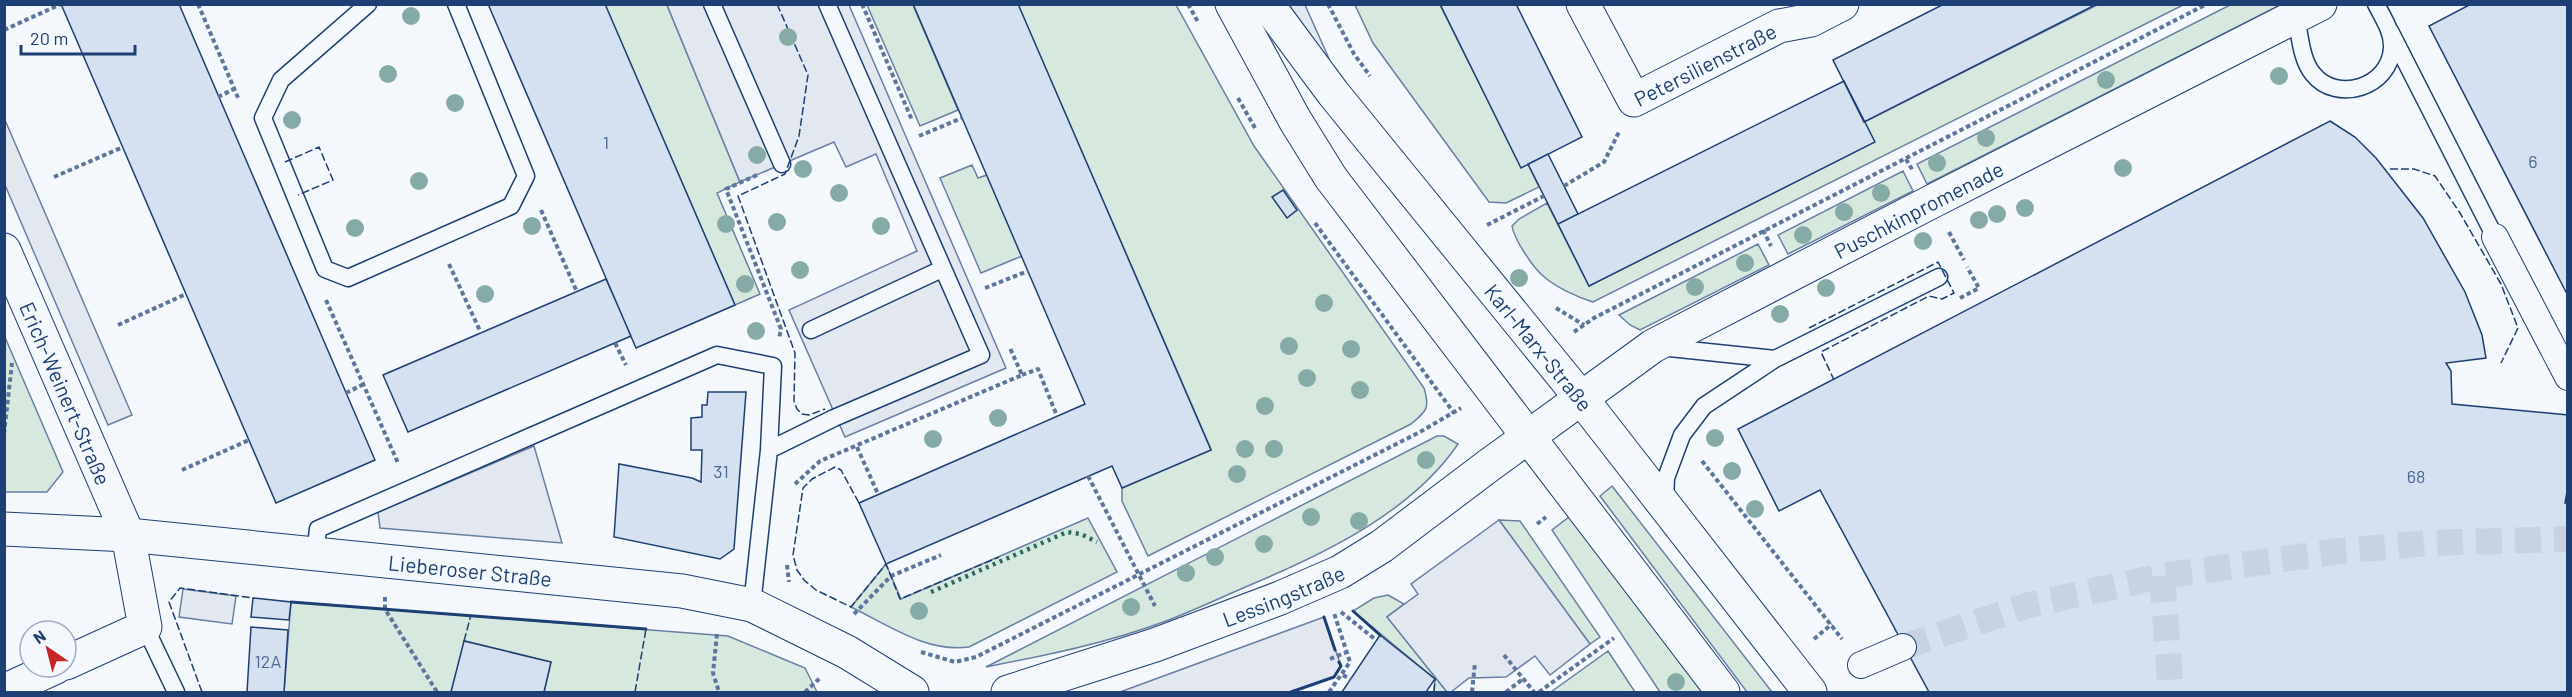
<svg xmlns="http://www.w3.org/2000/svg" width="2572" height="697" font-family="Barlow,sans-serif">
<rect width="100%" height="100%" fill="#f4f7fb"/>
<path fill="#d7e8df" stroke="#687fa3" stroke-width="1.5" d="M605 5H667L740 182 717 193 760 294 735 305Z
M867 5H913L958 110 920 126Z
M1018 5H1176L1254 146 1424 388C1430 408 1427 411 1411 424L1148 556 1122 501V488L1211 449Z
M1355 5H1440L1521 167 1528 164 1539 187 1506 203 1489 202 1373 43Z
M2097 5H2183L1593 302C1577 297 1555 287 1542 275 1532 266 1514 239 1512 226L1519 219 1547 203 1589 286 1874 142 1864 122Z
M2230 5H2280L1927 184 1917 164Z
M972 165 978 178 987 175 1022 256 981 273 940 178Z
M1903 171 1913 191 1788 254 1778 235Z
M1758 244 1769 265 1640 330 1630 325 1619 315Z
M4 335 63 472 47 492H5Z
M1437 436H1444L1458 444C1412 512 1324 554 1250 585 1222 597 1195 610 1166 621 1108 643 1047 655 986 667Z
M1612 486 1772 692H1747L1600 496Z
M1569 517 1584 534 1702 692H1660L1552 530Z
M1088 518 1117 572 969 647C927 653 888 625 851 607L886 564 901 599Z
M1499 520 1520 521 1600 637 1590 644Z
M1388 595 1404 604 1387 617 1447 692H1434L1435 679 1353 611 1374 598Z
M291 602 728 636 805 668 817 692H544L551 662 465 641 451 692H284Z
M1608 651 1635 692H1551Z"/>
<path fill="#e3e8f0" stroke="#687fa3" stroke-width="1.5" d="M667 5H849L1006 368 845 437 789 310 917 251 876 154 846 167 834 142 740 182Z
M1289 5H1305L1331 63Z
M5 120 132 415 108 425 5 185Z
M534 446 562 543 380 528 378 512Z
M1499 520 1590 644 1550 675 1535 656 1506 677 1469 678 1451 692H1447L1387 617 1418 594 1411 584Z
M183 589 236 596 232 624 179 617Z
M1324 617 1341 666 1334 677 1291 692H1120Z"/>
<path fill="#d5e0f0" stroke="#1d3f73" stroke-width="1.5" d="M61 4H179L375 460 276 503Z
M488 4H605L735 305 636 348Z
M913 4H1018L1211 450 1122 488 1112 466 886 564 859 503 1085 404Z
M1440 4H1516L1582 137 1521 168Z
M1944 4H2097L1864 122 1833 60Z
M2471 4H2568V296L2429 26Z
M1844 81 1875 142 1589 286 1558 224Z
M2330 121 2355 137 2376 158 2423 218 2465 292 2482 335 2486 358 2446 363 2451 371 2452 404 2568 415V486L2565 503H2568V692H1929L1820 490 1779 511 1738 429Z
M1548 154 1578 214 1558 224 1528 164Z
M1283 190 1297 210 1287 218 1272 197Z
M606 279 631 336 408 432 383 375Z
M708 392H746L734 549 720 559 614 537 619 464 692 478 701 482 702 450H691V418L702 417V405H707Z
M253 598 291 602 289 620 251 617Z
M251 627 288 630 284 692H247Z
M1380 635 1435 679 1426 692H1342Z
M464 641 551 662 544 692H451Z"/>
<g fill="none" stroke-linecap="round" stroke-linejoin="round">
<path stroke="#c9d2e0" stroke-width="26" stroke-dasharray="26 13" stroke-linecap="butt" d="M2162 576 2171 692
M1903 647 2029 605 2162 576 2341 551 2428 543 2568 539"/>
<defs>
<path id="service" d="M368 4 281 80 263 118 325 269 348 278 511 206 526 176 456 4
M712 4 782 164
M2296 17C2300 35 2301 60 2313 74 2337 104 2390 87 2392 48 2393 32 2383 18 2376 4
M2390 31 2495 237
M811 330 942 269
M1660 347 1775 359
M769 450 834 418 981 355 827 4
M1665 501 1666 478 1682 435 1704 406 1775 359 1939 277
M315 554 318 529 717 355 773 366 769 450 752 605
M145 627 176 692"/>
<path id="pedestrian" d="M2495 237 2568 377
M1861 665 1903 647"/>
<g id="minor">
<path id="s1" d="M1583 4 1634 100 1779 26 1811 20 1842 4"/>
<path id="s2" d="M4 250 128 535 145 627 66 663"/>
<path id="s3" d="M4 529 128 535 682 591 752 605 847 652 912 692"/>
<path d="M4 691 56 667"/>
<path id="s4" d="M1008 692 1155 645 1280 598 1340 572 1382 546 1488 466 1653 346 1931 202 2320 4"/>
</g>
<g id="tertiary">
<path d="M1232 4 1295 120 1331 178 1723 692"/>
<path id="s5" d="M1267 4 1333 93 1581 398 1810 692"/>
</g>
</defs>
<use href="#service" stroke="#1d3f73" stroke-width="19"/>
<use href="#pedestrian" stroke="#1d3f73" stroke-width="28"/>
<use href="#minor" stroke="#1d3f73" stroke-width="35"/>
<use href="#tertiary" stroke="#1d3f73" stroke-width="35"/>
<path stroke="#5e769c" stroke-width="4" stroke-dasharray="4.5 3" stroke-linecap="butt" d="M198 4 239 100
M862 4 912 120
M1188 4 1198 22
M1328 4 1354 54 1370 76
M4 30 61 4
M218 97 234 89
M1238 98 1255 128
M919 136 962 118
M1906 159 1913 171
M757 175 726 189 781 329 779 339
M54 177 123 147
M1564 186 1604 162 1619 132
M541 210 577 292
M1315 223 1454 413
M1487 225 1544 196
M1763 230 1771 246
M1949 232 1964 260
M449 264 481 333
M985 288 1028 271
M1960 298 1979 288 1967 267
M326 300 398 463
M1556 308 1584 325
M118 325 186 294
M1574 332 1594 318 2207 4
M615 343 626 365
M1022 375 1038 369 1057 416
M346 393 364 384
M4 434 12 363
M857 447 878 494
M1702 461 1842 639
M182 470 249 440
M1088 476 1155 606
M795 484 820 461 1022 375 1010 348
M1537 524 1546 517
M787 565 789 582
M385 597V609L437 692
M1341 612 1376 640
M854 614 891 576 941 555
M717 634 713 673 719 692
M1814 639 1832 624
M921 652 955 662 976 657 1420 432 1461 408
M1504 655 1534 692
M1330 659 1347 652
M1343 675 1351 680
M805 692 820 678
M1329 692 1350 662 1334 613
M1472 692 1475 663
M1506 692 1523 679
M1539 692 1614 638"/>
<use href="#service" stroke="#f4f7fb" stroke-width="16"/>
<use href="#pedestrian" stroke="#f4f7fb" stroke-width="26"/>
<use href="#minor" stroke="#f4f7fb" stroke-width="33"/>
<use href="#tertiary" stroke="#f4f7fb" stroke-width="33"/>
<path stroke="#2c6c60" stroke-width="4.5" stroke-dasharray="3 4.5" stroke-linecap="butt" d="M931 592 1067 532 1081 534 1097 542"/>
<path stroke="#1d3f73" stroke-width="1.5" stroke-dasharray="8 3" stroke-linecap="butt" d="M777 4 808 75 799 136 785 174 738 196 795 353 794 401 797 409 802 414 809 415 825 409
M285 162 319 147 333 180 298 195
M2390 169H2414L2435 176 2460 213 2501 284 2518 328 2501 363
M1809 328 1938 262 1954 293 1942 299 1929 296 1821 352 1834 380
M859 503 841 470 835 467 812 479 803 488 793 555 797 570 804 580 816 590 851 607 886 564 900 599 999 557
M464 641 471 615
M202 692 169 602 180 588 253 598
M635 692 646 629
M1434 692 1435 679"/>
<path stroke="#1d3f73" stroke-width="3" d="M291 602 646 629
M1353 611 1380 635
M1324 617 1335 650
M1291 692 1334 677 1341 666 1339 662"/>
</g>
<g fill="#86aba6">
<circle cx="411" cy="16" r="9"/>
<circle cx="788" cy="37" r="9"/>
<circle cx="388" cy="74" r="9"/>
<circle cx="2279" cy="76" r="9"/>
<circle cx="2106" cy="80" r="9"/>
<circle cx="455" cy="103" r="9"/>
<circle cx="292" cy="120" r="9"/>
<circle cx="1986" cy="138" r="9"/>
<circle cx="757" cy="155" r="9"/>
<circle cx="1937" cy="163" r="9"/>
<circle cx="2123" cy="168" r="9"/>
<circle cx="803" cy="169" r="9"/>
<circle cx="419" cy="181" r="9"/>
<circle cx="839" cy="193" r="9"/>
<circle cx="1881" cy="193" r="9"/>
<circle cx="2025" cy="208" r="9"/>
<circle cx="1844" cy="212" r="9"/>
<circle cx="1997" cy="214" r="9"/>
<circle cx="1979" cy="220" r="9"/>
<circle cx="777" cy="222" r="9"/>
<circle cx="726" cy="224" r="9"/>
<circle cx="532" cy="226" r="9"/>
<circle cx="881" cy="226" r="9"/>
<circle cx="355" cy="228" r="9"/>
<circle cx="1803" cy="235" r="9"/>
<circle cx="1923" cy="241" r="9"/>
<circle cx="1745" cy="263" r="9"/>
<circle cx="800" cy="270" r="9"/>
<circle cx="1519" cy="278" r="9"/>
<circle cx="745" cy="284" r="9"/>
<circle cx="1695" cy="287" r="9"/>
<circle cx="1826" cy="288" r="9"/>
<circle cx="485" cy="294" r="9"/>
<circle cx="1324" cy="303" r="9"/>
<circle cx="1780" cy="314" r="9"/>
<circle cx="756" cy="331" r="9"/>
<circle cx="1289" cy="346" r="9"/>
<circle cx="1351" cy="349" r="9"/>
<circle cx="1307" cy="378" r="9"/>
<circle cx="1360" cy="390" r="9"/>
<circle cx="1265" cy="406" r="9"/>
<circle cx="998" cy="418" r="9"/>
<circle cx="1715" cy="438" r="9"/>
<circle cx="933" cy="439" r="9"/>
<circle cx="1245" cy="449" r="9"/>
<circle cx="1274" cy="449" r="9"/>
<circle cx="1426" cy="460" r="9"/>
<circle cx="1732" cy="471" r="9"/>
<circle cx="1237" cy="474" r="9"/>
<circle cx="1755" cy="509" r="9"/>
<circle cx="1311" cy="517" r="9"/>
<circle cx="1359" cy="521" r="9"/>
<circle cx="1264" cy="544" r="9"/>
<circle cx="1215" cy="557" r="9"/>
<circle cx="1186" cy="573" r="9"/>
<circle cx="1131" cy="607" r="9"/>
<circle cx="919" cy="611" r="9"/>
<circle cx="1676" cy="682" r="9"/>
</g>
<g text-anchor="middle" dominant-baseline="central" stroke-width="4.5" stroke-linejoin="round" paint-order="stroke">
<g font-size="18" fill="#4b6792">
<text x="606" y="142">1</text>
<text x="2533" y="161">6</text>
<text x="721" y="471">31</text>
<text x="2416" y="476">68</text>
<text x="268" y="661">12A</text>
</g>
<g font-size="21" fill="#1d3f73" stroke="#f4f7fb">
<text stroke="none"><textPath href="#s1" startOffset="188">Petersilienstraße</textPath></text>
<text stroke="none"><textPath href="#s4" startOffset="1038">Puschkinpromenade</textPath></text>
<text stroke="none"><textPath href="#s5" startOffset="438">Karl-Marx-Straße</textPath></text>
<text stroke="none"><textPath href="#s2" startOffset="156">Erich-Weinert-Straße</textPath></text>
<text stroke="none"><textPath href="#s3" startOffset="468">Lieberoser Straße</textPath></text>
<text stroke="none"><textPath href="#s4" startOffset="292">Lessingstraße</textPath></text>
</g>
</g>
<rect width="2572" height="697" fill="none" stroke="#1d3f73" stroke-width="12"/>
<g transform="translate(48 649) rotate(325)"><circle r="28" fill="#f4f7fb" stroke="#9eadc5" stroke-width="1.5"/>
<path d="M0-4.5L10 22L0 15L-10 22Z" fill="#c62828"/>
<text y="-9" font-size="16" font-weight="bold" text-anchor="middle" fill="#1d3f73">N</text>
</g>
<path d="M21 45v9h114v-9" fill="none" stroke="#1d3f73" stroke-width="3"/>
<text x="30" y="45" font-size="18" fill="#1d3f73" stroke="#f4f7fb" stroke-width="4.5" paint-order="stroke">20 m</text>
</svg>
